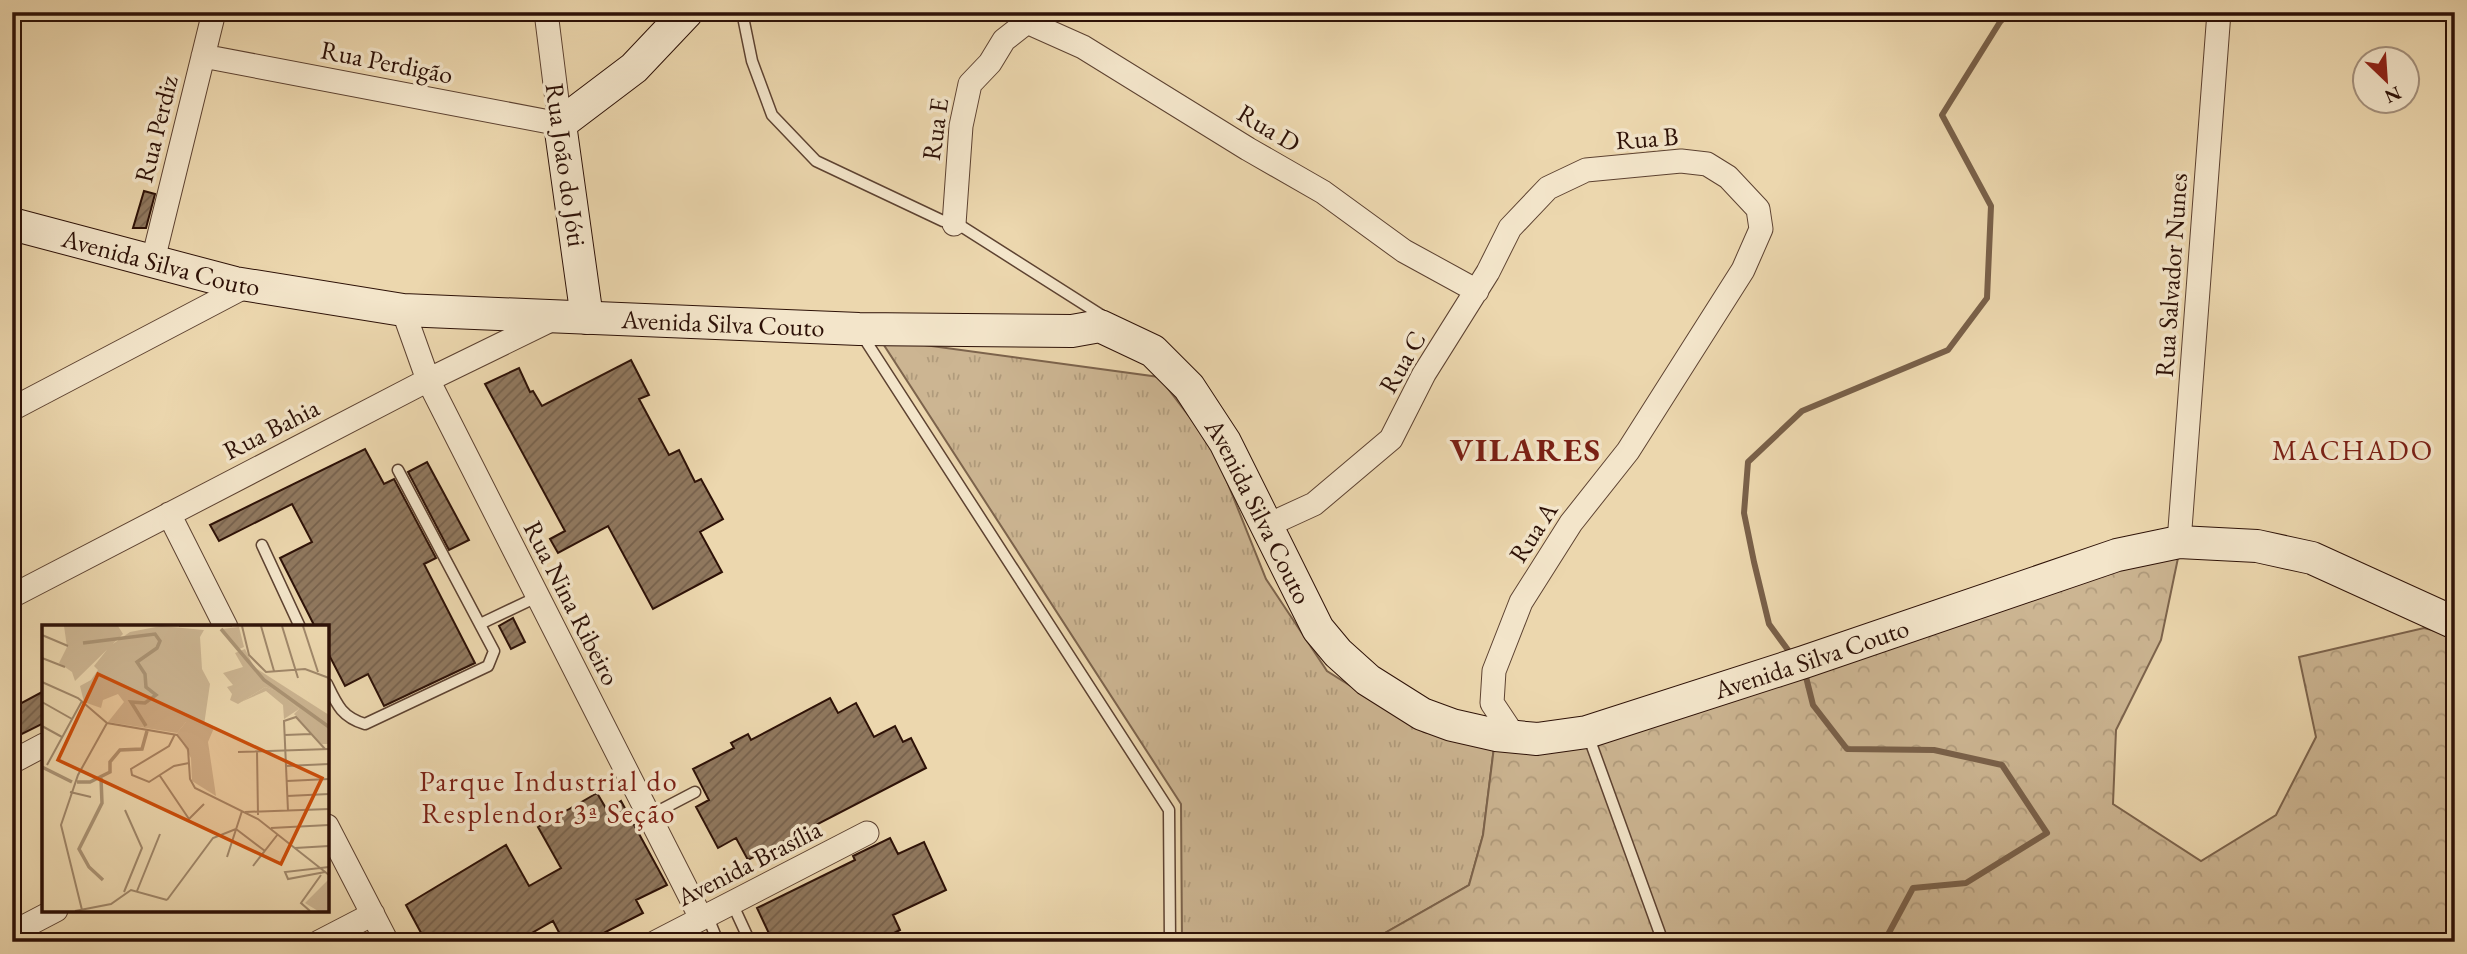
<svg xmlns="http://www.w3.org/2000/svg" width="2467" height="954" font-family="'EB Garamond',serif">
<defs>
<pattern id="grass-tufts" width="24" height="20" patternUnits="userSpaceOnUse" patternTransform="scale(1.75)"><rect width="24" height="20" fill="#ccb592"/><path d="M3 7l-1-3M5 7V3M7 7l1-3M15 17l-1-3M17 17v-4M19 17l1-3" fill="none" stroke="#b09b7c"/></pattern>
<pattern id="forest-crowns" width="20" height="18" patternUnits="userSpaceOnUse" patternTransform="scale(1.75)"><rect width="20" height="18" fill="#ccb592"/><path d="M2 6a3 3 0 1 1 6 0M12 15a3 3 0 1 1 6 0" fill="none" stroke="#b09b7c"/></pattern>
<pattern id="building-hatch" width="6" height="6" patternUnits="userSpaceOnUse" patternTransform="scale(1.75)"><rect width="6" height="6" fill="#90785e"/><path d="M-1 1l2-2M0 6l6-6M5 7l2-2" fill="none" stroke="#76614c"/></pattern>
</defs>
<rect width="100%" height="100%" fill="#ecd7ae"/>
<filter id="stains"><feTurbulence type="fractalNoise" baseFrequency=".00286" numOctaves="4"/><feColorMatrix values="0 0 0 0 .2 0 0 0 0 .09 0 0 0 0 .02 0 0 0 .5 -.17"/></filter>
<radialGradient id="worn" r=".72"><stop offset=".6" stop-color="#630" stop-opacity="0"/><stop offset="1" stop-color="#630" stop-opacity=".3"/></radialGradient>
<path fill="url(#grass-tufts)" stroke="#7c634c" stroke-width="2" d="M880 339 1159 377 1214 449 1266 579 1327 671 1424 732 1494 747 1483 835 1469 885 1383 934H1288L1238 942H1182L1181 804Z"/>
<path fill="url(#forest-crowns)" stroke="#7c634c" stroke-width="2" d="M2178 558 2161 640 2116 730 2113 804 2201 861 2276 815 2316 737 2299 657 2424 628 2455 636V942H1296L1288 934H1383L1469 885 1483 835 1494 747 2119 564Z"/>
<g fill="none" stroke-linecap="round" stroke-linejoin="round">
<path stroke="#796049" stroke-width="6" d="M1788 650 1769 624 1754 562 1744 513 1748 462 1802 411 1948 350 1987 298 1991 206 1942 115 2000 22 2009 12
M1805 673 1813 705 1847 749 1934 750 2002 765 2047 833 1966 883 1913 888 1884 942"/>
</g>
<path fill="url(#building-hatch)" stroke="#2d1107" stroke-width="2" d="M144 191 155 194 146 228H133Z
M631 360 649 395 639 399 669 455 679 450 695 482 701 479 723 519 700 532 722 572 653 609 608 526 558 553 550 539 565 531 485 384 519 368 530 392 533 391 542 406Z
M365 449 384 484 394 479 436 558 424 564 475 663 384 706 368 674 345 686 327 651V627H315L280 558 312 542 292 504 219 541 210 525Z
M427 462 469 540 449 550 408 472Z
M513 618 525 642 511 649 499 626Z
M44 691V723L12 739V708Z
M830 698 838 713 856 703 874 737 895 726 903 742 911 738 926 768 748 860 736 838 718 848 696 807 709 800 693 769 734 748 731 743 748 734 751 740Z
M597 793 607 810 621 801 667 885 636 900 643 913 586 942H564L553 921 516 942H426L406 905 506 845 529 886 561 868 538 827Z
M890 838 898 854 924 842 946 890 893 915 900 930 877 942H773L757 908 855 860 853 856Z"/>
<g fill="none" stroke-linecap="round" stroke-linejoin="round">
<defs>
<path id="lane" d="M742 12 752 61 772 115 816 161 943 221 961 226 1101 315V320
M862 335 1169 810 1170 942
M262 545 300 627
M480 624 537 597
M327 684C337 705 342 717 365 724L488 666 494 651 398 470
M1588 735 1663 942
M649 816 695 792
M732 903 750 942
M707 915 718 942"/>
<path id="street" d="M203 56 560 124 546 12
M954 224 961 126 970 84 990 63 1004 40 1027 22 1083 47 1248 149 1323 192 1404 251 1477 291
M153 260 214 12
M403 310 428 380 701 918
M12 409 248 285
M169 514 226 627
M1266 526 1314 504 1391 439 1424 374 1488 272 1510 228 1548 188 1586 170 1681 161 1707 164 1728 177 1758 209 1761 229 1743 270 1628 451 1571 523 1521 602 1494 671 1492 703 1514 736
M2179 542 2219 12
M12 596 428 380 555 318
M12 762 44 745
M327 826 387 942
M12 933 56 910
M319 942 373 914
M656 942 867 833"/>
<g id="secondary">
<path id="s1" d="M12 224 235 283 403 310 859 329 1072 331 1100 326 1153 351 1189 387 1225 442 1318 629 1338 653 1368 680 1422 714 1452 725 1496 735 1537 739 1587 732 1804 662 2117 555 2179 542 2257 546 2312 558 2455 623"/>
<path d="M587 318 560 124 634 68 687 12"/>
</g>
</defs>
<use href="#lane" stroke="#5d4231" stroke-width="13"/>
<use href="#street" stroke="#5d4231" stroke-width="25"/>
<use href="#secondary" stroke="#2d1107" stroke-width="34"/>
<use href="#lane" stroke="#f3e5ca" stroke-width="10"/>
<use href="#street" stroke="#f3e5ca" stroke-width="23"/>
<use href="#secondary" stroke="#f3e5ca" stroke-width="32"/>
</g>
<g text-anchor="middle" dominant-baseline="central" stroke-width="7" stroke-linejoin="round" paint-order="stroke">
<g font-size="26" fill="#2d1107" stroke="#f3e5ca">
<text transform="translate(387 62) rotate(11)">Rua Perdigão</text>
<text transform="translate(1269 128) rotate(31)">Rua D</text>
<text transform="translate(156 129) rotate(-76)">Rua Perdiz</text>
<text transform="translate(935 129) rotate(-82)">Rua E</text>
<text transform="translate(1647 138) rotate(-4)">Rua B</text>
<text transform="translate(566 165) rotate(82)">Rua João do Jóti</text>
<text stroke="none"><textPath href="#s1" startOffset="154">Avenida Silva Couto</textPath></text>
<text transform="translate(2171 275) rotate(-86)">Rua Salvador Nunes</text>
<text stroke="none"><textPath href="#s1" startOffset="721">Avenida Silva Couto</textPath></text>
<text transform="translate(1402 362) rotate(-60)">Rua C</text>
<text transform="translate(271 429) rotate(-27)">Rua Bahia</text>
<text stroke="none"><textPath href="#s1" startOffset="1351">Avenida Silva Couto</textPath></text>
<text transform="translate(1533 532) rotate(-57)">Rua A</text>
<text transform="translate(572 603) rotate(63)">Rua Nina Ribeiro</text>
<text stroke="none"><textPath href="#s1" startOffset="2023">Avenida Silva Couto</textPath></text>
<text transform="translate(749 863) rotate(-27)">Avenida Brasília</text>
</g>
<g font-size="28" letter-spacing="2" fill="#7a1f14" stroke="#f3e5ca">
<text x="2353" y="450">MACHADO</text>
<text x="549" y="781">Parque Industrial do<tspan x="549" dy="32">Resplendor 3ª Seção</tspan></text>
</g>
<g font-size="33" font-weight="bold" letter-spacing="2" fill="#7a1f14" stroke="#f3e5ca">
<text x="1526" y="449">VILARES</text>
</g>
</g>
<g transform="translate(42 625)">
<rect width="287" height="287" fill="#ecd7ae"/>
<path d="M223 62 235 66 257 84 242 94 241 80 224 66 199 77ZM153 96 172 103 166 117 174 171 150 156 149 133 135 108 144 97Z" fill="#ccb592"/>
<path d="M22 1H76L81 9 33 56 30 47 17 38 25 22ZM119 1 162 5 158 12 160 44 168 59 162 100 144 97 135 108 66 97 82 77 76 69 61 75 59 83 42 77 38 61 49 55 56 45 52 41 68 21 88 7ZM197 2 202 22 195 25 180 4ZM203 24 212 42 287 90V119H280L252 89 257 84 234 66 223 62 196 79 188 75 190 69 185 62 191 60 181 48 201 42 193 28Z" fill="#ccb592"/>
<path d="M287 254V286H276L263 278Z" fill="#ccb592"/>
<path fill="none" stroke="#ab9475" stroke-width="3.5" d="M179 4 222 55 287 102M41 18 113 9 118 16 115 23 95 37 103 49 104 62 114 70 103 78 89 77 104 101M0 142 30 157M59 153 60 178 37 224 47 242 61 255M35 157H48L68 147V137L78 125 100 124 105 106"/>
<path fill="none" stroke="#a0886b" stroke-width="2" d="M137 1H190M200 1 207 30 224 47 263 44 287 53M219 1 232 46M240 1 256 53M261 1 276 47M0 10 26 21M0 33 23 42M0 57 36 73 65 98 135 110 146 124 148 154 153 163 216 194 287 250M0 77 30 94M0 101 20 112M133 109 127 121 89 144 90 150 107 157 132 141 147 138M243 110 269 109M215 126 216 190M196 127 287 124M5 140 40 76M244 141 287 139M118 151 147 194 162 179M245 156 287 154M28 167 49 172M245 171 287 169M246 186 242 96 254 92 283 124M203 187 287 184M229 203 287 200M194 204 223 226M253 223 287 221M185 232 200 186M211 241 236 209M283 247 246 254 243 247 287 242M95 266 118 209M82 267 100 223 83 185M125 275 171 213 194 204M40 285 19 200 36 150 65 98M33 286 69 279 89 265 125 275M268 286 259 278 279 250"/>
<path fill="#cc4e0b" fill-opacity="0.15" stroke="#cc4e0b" stroke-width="3.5" d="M56 49 280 153 239 239 16 135Z"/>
<rect width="287" height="287" fill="none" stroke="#2d1107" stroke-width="3.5"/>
</g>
<rect width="2467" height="954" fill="none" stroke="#ecd7ae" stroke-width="42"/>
<rect x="14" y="14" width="2439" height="926" fill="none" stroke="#2d1107" stroke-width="3.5"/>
<rect x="21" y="21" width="2425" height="912" fill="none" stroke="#2d1107" stroke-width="2"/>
<g transform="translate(2386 80) rotate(155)"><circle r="33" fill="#f3e5ca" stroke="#a4907c" stroke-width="2"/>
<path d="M0-5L12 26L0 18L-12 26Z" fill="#8f2418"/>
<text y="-10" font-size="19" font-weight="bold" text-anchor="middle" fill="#2d1107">N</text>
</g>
<rect width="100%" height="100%" filter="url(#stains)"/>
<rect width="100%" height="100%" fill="url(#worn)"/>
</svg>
